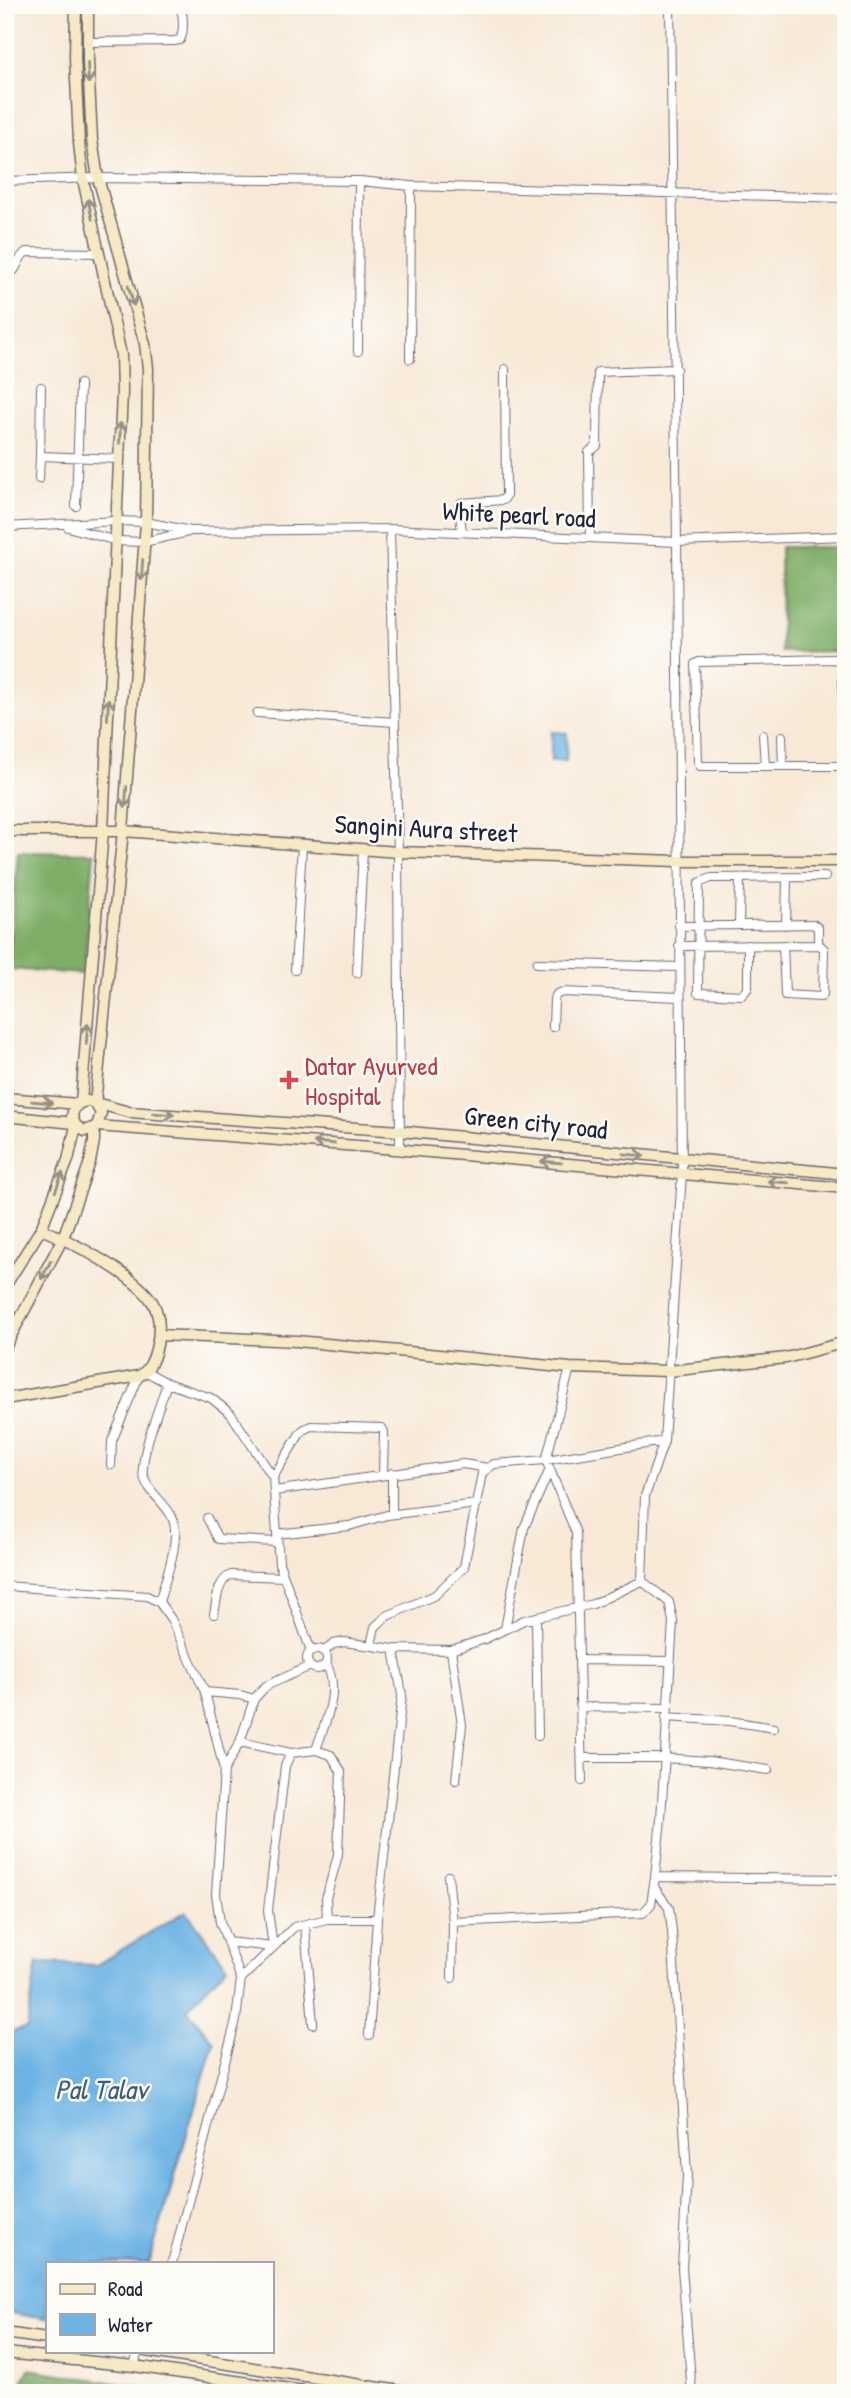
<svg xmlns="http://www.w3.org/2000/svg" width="851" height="2398" font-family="'Patrick Hand',sans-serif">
<rect width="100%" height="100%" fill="#fdfcf7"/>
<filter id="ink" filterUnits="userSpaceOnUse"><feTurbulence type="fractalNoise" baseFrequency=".0143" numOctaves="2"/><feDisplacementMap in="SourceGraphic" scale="14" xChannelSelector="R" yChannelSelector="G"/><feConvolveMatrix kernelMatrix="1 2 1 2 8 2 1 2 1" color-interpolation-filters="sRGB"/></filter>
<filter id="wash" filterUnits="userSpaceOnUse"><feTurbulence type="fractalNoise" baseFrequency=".00686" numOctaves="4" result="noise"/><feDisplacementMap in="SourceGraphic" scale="28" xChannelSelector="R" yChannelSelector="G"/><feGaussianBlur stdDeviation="1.57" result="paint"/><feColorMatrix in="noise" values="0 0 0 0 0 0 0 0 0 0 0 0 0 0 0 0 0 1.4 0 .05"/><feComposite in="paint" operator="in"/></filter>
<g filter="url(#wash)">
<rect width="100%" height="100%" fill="#f8e9d7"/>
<path fill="#7ead66" stroke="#506850" stroke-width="2" d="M780 547H846V651L781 652Z
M18 852 94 853 84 974 8 969Z
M29 2369 148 2388 147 2393H16Z"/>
<path fill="#6db4e4" stroke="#486b90" stroke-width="2" d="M551 732 567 733 566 761H551Z
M186 1911 227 1966 187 2009 214 2042 149 2263H47V2319L5 2312V2033L27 2028 37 1963 96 1965Z"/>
</g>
<g filter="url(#ink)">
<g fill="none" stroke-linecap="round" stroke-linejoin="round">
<defs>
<path id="street" d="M88 42 174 41 180 40C184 32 184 16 180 7L176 6H88
M5 181 98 178 359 181 411 186 846 198
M5 275C19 273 16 259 26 252L99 253
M358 351 359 181
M410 359 411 186
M41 387 40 456 119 459
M39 479 40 456
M76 506 80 384
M5 527 117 521 146 522 191 531 390 529 677 542 846 536
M68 527 116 541 144 542 188 532
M390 529 398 852 400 1149
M462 532 459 507 461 503 503 500 506 496 505 369
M590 538 589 452 597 446 598 372 676 369
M257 713 395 722
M763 735 765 766
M782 736 783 766
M846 757 842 662 834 659 699 662 695 664 698 761 700 766H841L846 761
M739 925 740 878
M786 925 787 878
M679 926 813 924 818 928V945
M748 945V988L742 995 698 993 699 883 711 878 825 877
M679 946 818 945 821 946 824 949 823 994 821 997 785 995 783 945
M537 963 679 967
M295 970 302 844
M357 973 363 849
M553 1027 554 999 557 994 563 992 679 997
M570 1368 546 1460 576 1533 582 1781
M147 1372 167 1383 211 1398 231 1414 273 1477 279 1563 311 1651
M111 1465 112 1441 139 1376
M392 1473V1514
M273 1477 299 1435 303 1430 311 1426 382 1428 384 1432 383 1474
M274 1491 463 1464 488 1468
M207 1518 218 1539 277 1542
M277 1534 349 1526 387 1515 477 1504
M5 1586 147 1596 159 1602 171 1619 205 1692 224 1770 216 1894 220 1922 241 1979 236 2020 172 2263
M159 1602C165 1580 182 1538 172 1517 164 1501 145 1490 143 1472 141 1453 161 1403 167 1383
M214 1614C217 1600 217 1581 231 1575L284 1577
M536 1617 538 1736
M505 1629 524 1528 550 1469
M371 1645 375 1627 387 1616 435 1595 464 1567 482 1473 494 1464 546 1460 664 1441
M307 1659a10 10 0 1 1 20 0a10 10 0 1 1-20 0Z
M451 1650 462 1725 456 1780
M324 1651 334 1644 344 1642 394 1649 451 1650 485 1639 524 1620 593 1604 642 1581
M580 1660 670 1661
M205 1692 240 1695 254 1699 266 1686 310 1666
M581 1707 666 1708
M666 1717 730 1721 774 1728
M240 1742 291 1753
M316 1750C325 1722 341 1691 326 1663
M582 1758H663L709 1761 768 1770
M224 1770 240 1742 254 1699
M448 1876 453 1922
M655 1877 846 1879
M654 1887 669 1908 672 1931 687 2175 682 2268 692 2393
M305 1925 313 2024
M227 1942 273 1947 268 1910 285 1766 291 1753 316 1750 331 1755 341 1771 338 1855 326 1898 327 1919
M452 1978 453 1922 643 1913 651 1904 655 1877 661 1819 673 1621 669 1602 642 1581 645 1496 664 1441 682 1174 677 542 670 5
M241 1979 294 1927 327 1919H377
M369 2035 377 1919 402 1695 394 1649
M134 2366 138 2351"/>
<path id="secondary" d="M76 5 75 57 79 143 83 179 121 355 122 392 103 831 81 1102
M88 5V61L92 140 98 178 145 344 148 368 146 522 123 831 95 1104
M5 831H123L398 852 678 861H846
M5 1098 78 1104
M96 1105 101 1113 97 1126 85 1131 76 1126 72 1117C73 1107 78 1102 88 1101L129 1112 400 1131 846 1174
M5 1116 74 1123
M97 1126 371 1147 846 1188
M5 1286 41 1229 68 1160 76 1126
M159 1335 297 1341 570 1368 669 1371 786 1358 846 1342
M5 1347 63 1238 90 1162 94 1141V1129
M5 1399 139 1376C150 1370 154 1358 157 1345 160 1331 160 1316 153 1303 137 1276 71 1241 41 1229
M5 2333 47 2339
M145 2351 413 2393
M5 2353 134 2366 318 2393"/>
</defs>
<use href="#street" stroke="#6d6872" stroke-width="10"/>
<use href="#secondary" stroke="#6d6872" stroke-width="13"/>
<use href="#street" stroke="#fff" stroke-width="8"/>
<use href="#secondary" stroke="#f6e9c3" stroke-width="10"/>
</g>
<defs><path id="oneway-shaft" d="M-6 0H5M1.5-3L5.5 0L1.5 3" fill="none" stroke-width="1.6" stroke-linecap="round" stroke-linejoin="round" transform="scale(1.75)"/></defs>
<g stroke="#978f86">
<use href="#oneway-shaft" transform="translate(88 73) rotate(87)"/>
<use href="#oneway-shaft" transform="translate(90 209) rotate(-102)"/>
<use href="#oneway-shaft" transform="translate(131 296) rotate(74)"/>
<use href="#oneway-shaft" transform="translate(120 433) rotate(-88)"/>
<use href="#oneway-shaft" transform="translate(142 570) rotate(94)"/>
<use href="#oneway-shaft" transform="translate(108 709) rotate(-87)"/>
<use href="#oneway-shaft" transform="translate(126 797) rotate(94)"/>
<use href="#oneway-shaft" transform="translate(87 1034) rotate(-86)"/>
<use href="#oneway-shaft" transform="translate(42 1102) rotate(5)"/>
<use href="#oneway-shaft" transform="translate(164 1114) rotate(4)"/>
<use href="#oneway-shaft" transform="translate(324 1143) rotate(-175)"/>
<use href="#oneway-shaft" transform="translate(634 1155) rotate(6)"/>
<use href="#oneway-shaft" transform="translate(551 1162) rotate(-175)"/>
<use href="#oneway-shaft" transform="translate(59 1182) rotate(-69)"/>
<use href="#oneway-shaft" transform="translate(778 1182) rotate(-175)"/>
<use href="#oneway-shaft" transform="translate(46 1270) rotate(118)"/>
</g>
</g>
<path fill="#e0444e" stroke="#fdfcf7" stroke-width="2.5" d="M285.5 1069.5h7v7h7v7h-7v7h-7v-7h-7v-7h7z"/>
<g text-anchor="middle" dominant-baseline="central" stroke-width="5" stroke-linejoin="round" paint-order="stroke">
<g font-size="26" fill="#22223b" stroke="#fdfcf7">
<text transform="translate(519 514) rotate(3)">White pearl road</text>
<text transform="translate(426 828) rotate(3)">Sangini Aura street</text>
<text transform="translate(536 1122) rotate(6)">Green city road</text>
</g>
<g font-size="26" fill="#be3a42" stroke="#fdfcf7" text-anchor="start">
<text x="305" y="1065">Datar Ayurved<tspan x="305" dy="30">Hospital</tspan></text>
</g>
<g font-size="28" font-style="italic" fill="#405c7f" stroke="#fdfcf7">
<text x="101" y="2089">Pal Talav</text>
</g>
</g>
<rect width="851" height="2398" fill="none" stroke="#fdfcf7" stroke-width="28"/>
<rect x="46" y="2262" width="228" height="91" fill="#fdfcf7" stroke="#a5a5ac" stroke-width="2"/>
<rect x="60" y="2284" width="35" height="10" fill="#f6e9c3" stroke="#a5a5ac" stroke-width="2"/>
<text x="108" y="2296" font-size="21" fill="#22223b">Road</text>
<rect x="60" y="2314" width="35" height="21" fill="#6db4e4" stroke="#a5a5ac" stroke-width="2"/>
<text x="108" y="2332" font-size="21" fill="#22223b">Water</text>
</svg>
